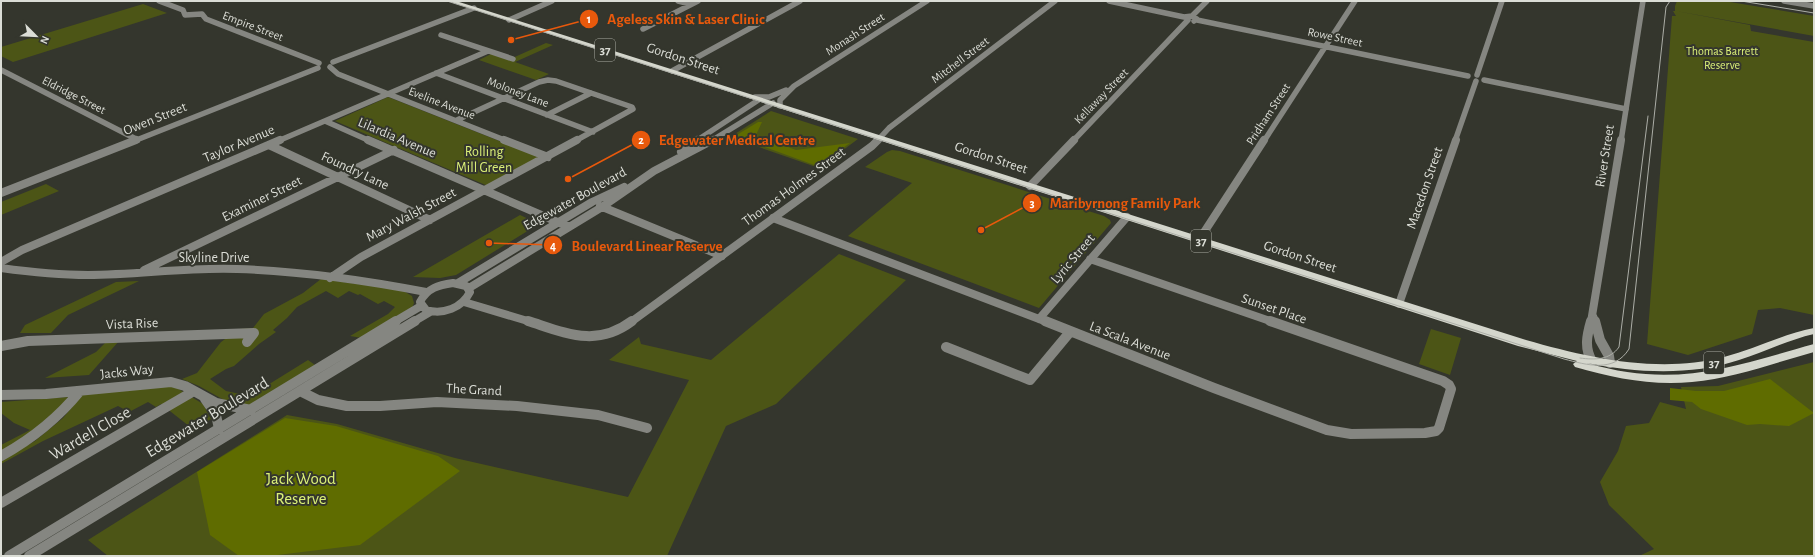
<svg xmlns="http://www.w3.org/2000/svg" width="1815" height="557" font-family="'Alegreya Sans',sans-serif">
<rect width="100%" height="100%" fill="#34362d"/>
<path fill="#4c5516" d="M1677 1H1724L1814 16V36L1676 11 1750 25 1751 31 1814 42V315L1780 308 1758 310 1752 334 1688 355 1647 344 1672 16H1676L1673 11H1675V6Z
M143 4 167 13 13 62 1 56V47Z
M546 43 553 45 515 62 549 74 536 80 479 60 491 54 508 60Z
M388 97 540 157 488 186 335 121Z
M771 111 858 139 819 168 730 137Z
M892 150 900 151 1104 216 1110 220 1111 223 1039 308 848 236 912 183 865 167 887 152Z
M46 184 59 191 1 215V202Z
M520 215 539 224 456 275 440 278 413 277Z
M839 254 906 280 776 404 726 426 667 556H108L88 540 287 415 337 424 455 458 628 497 689 380 609 360 639 337 641 344 711 360Z
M321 279 402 290 412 296 414 303 412 308 362 338 350 336 388 314 395 307 384 301 378 304 360 294 358 295 349 291 338 298 326 291 297 307 287 318 273 330 276 332 259 344 234 366 226 369 210 379 226 391 250 396 308 360 315 365 252 404 243 407 233 405 199 386 182 379 197 373 221 342 239 329 253 328 264 314 303 293Z
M139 281 68 315 51 333H20L25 325 116 282Z
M1431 329 1461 338 1450 375 1419 364Z
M119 341 89 375 45 378 96 352 106 342Z
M1814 362V556H1639L1654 549 1609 505 1600 482 1618 451 1626 426 1649 423 1660 402 1686 409 1681 387 1718 386Z
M168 386 177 388 203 404 211 419 194 430 161 404 156 407 148 402 129 412 118 406 43 441 1 464V460L35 441 63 418 84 393Z
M68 397C55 422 24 437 1 452V445L30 430 14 423 1 413V402Z"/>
<path fill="#5f6c00" d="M758 122H762L756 135 796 150 850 143 817 166 735 136Z
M1770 379 1814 413 1789 426 1760 424 1747 425 1701 409 1692 402 1670 400V388L1696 391H1724Z
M285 418 336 426 438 456 460 471 360 545 269 556H239L210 535 197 472Z"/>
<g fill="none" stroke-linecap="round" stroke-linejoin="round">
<path stroke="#858681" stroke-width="5.5" d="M159 1 183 10 185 15 202 14 206 19 319 63
M678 1 690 4
M1109 1 1184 17 1192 16 1197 19 1194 21
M1192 16 1207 1
M509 20 552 1
M1197 20 1468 76
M643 29 698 1
M441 35 513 59
M333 62 474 8
M330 67 338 74 507 141
M1 70 138 140
M672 71 800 1
M436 73 593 132
M1477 75 1502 1
M1484 80 1626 109
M755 97H769L786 90
M780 106V100L794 86 927 1
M547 115 591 93
M457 120 539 82 548 80 556 81 632 107 633 109 575 141
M325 121 370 141
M134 141 318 68
M278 141 488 51
M696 141 760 99
M711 141 773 103
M1073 141 1188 20
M1264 141 1355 1
M1455 141 1476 81"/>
<path stroke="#858681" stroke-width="8" d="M368 140 569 227
M504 140 548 157
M269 145 430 220
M681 152 697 140
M1030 186 1074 140
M1 193 136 140
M600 206 722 256
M773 218 1047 322
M1199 240 1264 140
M1090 259 1273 322
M1 262 22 250 280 140
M1 268C30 272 59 275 88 275 138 275 187 267 237 269 300 271 364 280 426 292
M144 270 394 150
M330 278 361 257 577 140
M453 283 466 286 470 292C462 308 443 315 426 310L420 302C427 288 439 285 453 283Z
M458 283 592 202 624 187
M469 288 602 207 654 171 713 140
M1399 304 1456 140
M1039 319 1127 217
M394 322 421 306
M413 322 430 312"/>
<path stroke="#858681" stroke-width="10" d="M1045 321 1214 388 1327 430 1351 434 1425 433 1436 431 1439 428 1451 389 1449 385 1443 381 1270 321
M1 346 28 341 254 333 247 342
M946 347 1030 380 1070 332
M300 391 318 400 347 406H380L437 402 517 406 598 415 647 428
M1 395 46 394 171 382 185 386 216 403 251 410
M205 399 216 415 219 429
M1 456C32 439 58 418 80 391
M1 503 194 391
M9 556 396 321
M29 556 415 321"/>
<path stroke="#858681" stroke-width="5.5" d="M1784 1 1814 6
M877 141 889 128 1055 1
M1621 141 1643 1"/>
<path stroke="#858681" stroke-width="8" d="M464 302 531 322
M1593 316 1595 322
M631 322 872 146 878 140
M1591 322 1621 140"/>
<path stroke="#858681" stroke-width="10" d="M528 321C566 333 596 348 632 321
M1591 321C1587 335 1584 348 1592 361
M1595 321 1600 340 1609 356 1610 363"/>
<path fill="#d4d6cc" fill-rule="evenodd" d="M447 1H456L1526 340C1589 358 1659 374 1724 357 1755 349 1783 334 1814 328V334C1788 340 1764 352 1739 360 1690 376 1637 373 1587 363 1675 389 1731 367 1814 344V352C1774 363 1734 378 1692 382 1652 386 1613 378 1575 367L1573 364 1577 361 1518 346Z"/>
<path stroke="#acaea7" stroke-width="1" d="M447 1 1564 359C1587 365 1614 373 1629 349L1666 7 1670 1
M1741 1 1814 13
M1580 358C1595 360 1610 360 1619 347L1648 116"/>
</g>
<g text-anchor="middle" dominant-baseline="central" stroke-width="4" stroke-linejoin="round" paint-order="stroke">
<g font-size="12" fill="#dbddd6" stroke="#34362d">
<text transform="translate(253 26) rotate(21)">Empire Street</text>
<text transform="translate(855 34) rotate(-33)">Monash Street</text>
<text transform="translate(1335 37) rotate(12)">Rowe Street</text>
<text transform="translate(960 60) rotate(-37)">Mitchell Street</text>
<text transform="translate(518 92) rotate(21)">Moloney Lane</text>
<text transform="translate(74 95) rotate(27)">Eldridge Street</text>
<text transform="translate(1101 96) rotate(-46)">Kellaway Street</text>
<text transform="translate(442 103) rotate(21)">Eveline Avenue</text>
<text transform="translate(1268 114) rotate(-57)">Pridham Street</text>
</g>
<g font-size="12" fill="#dbf078" stroke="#34362d">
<text x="1722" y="51">Thomas Barrett<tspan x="1722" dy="14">Reserve</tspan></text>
</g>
<g fill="#34362d" stroke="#a9aba3" stroke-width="1">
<rect x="595" y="39" width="20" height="22" rx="3"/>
<rect x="1191" y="230" width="20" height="22" rx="3"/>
<rect x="1704" y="352" width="20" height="22" rx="3"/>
</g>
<g font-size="13" font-weight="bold" fill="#dbddd6">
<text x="605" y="50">37</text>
<text x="1201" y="241">37</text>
<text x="1714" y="363">37</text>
</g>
<g font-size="14" fill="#dbddd6" stroke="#34362d">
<text transform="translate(683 59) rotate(18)">Gordon Street</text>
<text transform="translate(155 119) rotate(-22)">Owen Street</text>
<text transform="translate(397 138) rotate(23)">Lilardia Avenue</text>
<text transform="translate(239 144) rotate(-23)">Taylor Avenue</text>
<text transform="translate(1605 156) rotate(-81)">River Street</text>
<text transform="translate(991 158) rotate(18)">Gordon Street</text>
<text transform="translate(355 171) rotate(25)">Foundry Lane</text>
<text transform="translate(794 187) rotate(-36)">Thomas Holmes Street</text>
<text transform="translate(1425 188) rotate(-71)">Macedon Street</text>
<text transform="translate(262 199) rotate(-26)">Examiner Street</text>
<text transform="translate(575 199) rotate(-29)">Edgewater Boulevard</text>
<text transform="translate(411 215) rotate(-28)">Mary Walsh Street</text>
<text transform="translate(1300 257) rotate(18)">Gordon Street</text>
<text x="214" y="258">Skyline Drive</text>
<text transform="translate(1073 259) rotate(-50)">Lyric Street</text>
<text transform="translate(1274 309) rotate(19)">Sunset Place</text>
<text transform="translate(132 324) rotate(-2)">Vista Rise</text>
<text transform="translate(1130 341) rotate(21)">La Scala Avenue</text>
<text transform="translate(127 372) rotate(-6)">Jacks Way</text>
<text transform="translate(474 390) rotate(3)">The Grand</text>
</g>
<g font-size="14" fill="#dbf078" stroke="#34362d">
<text x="484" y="152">Rolling<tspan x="484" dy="16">Mill Green</tspan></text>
</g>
<g font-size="17" fill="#dbddd6" stroke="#34362d">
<text transform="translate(207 417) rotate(-31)">Edgewater Boulevard</text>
<text transform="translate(90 433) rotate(-30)">Wardell Close</text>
</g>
<g font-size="17" fill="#dbf078" stroke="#34362d">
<text x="301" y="478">Jack Wood<tspan x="301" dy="20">Reserve</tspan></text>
</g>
</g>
<path fill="none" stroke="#e8590c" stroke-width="1.5" d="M511 40L589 19M568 179L641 140M981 230L1032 203M489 243L553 245"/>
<g fill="#e8590c" stroke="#34362d" stroke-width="1.5">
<circle cx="511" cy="40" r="4"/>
<circle cx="568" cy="179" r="4"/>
<circle cx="981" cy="230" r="4"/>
<circle cx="489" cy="243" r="4"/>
<circle cx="589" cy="19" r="10"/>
<circle cx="641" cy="140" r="10"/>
<circle cx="1032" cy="203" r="10"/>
<circle cx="553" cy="245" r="10"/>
</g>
<g font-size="12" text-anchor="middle" font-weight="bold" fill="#fff">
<text x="589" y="23">1</text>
<text x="641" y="144">2</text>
<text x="1032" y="207">3</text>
<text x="553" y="250">4</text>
</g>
<g font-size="15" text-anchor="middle" font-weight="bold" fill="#e8590c" stroke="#34362d" stroke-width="4" stroke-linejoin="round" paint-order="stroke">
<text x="686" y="24">Ageless Skin &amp; Laser Clinic</text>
<text x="737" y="145">Edgewater Medical Centre</text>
<text x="1125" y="208">Maribyrnong Family Park</text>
<text x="647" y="251">Boulevard Linear Reserve</text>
</g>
<rect width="1815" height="557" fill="none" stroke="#dbddd6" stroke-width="4"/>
<g transform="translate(36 36) rotate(114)" stroke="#34362d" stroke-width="3" paint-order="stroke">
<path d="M0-3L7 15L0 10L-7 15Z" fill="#dbddd6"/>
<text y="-6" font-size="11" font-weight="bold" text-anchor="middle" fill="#dbddd6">N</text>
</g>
</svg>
